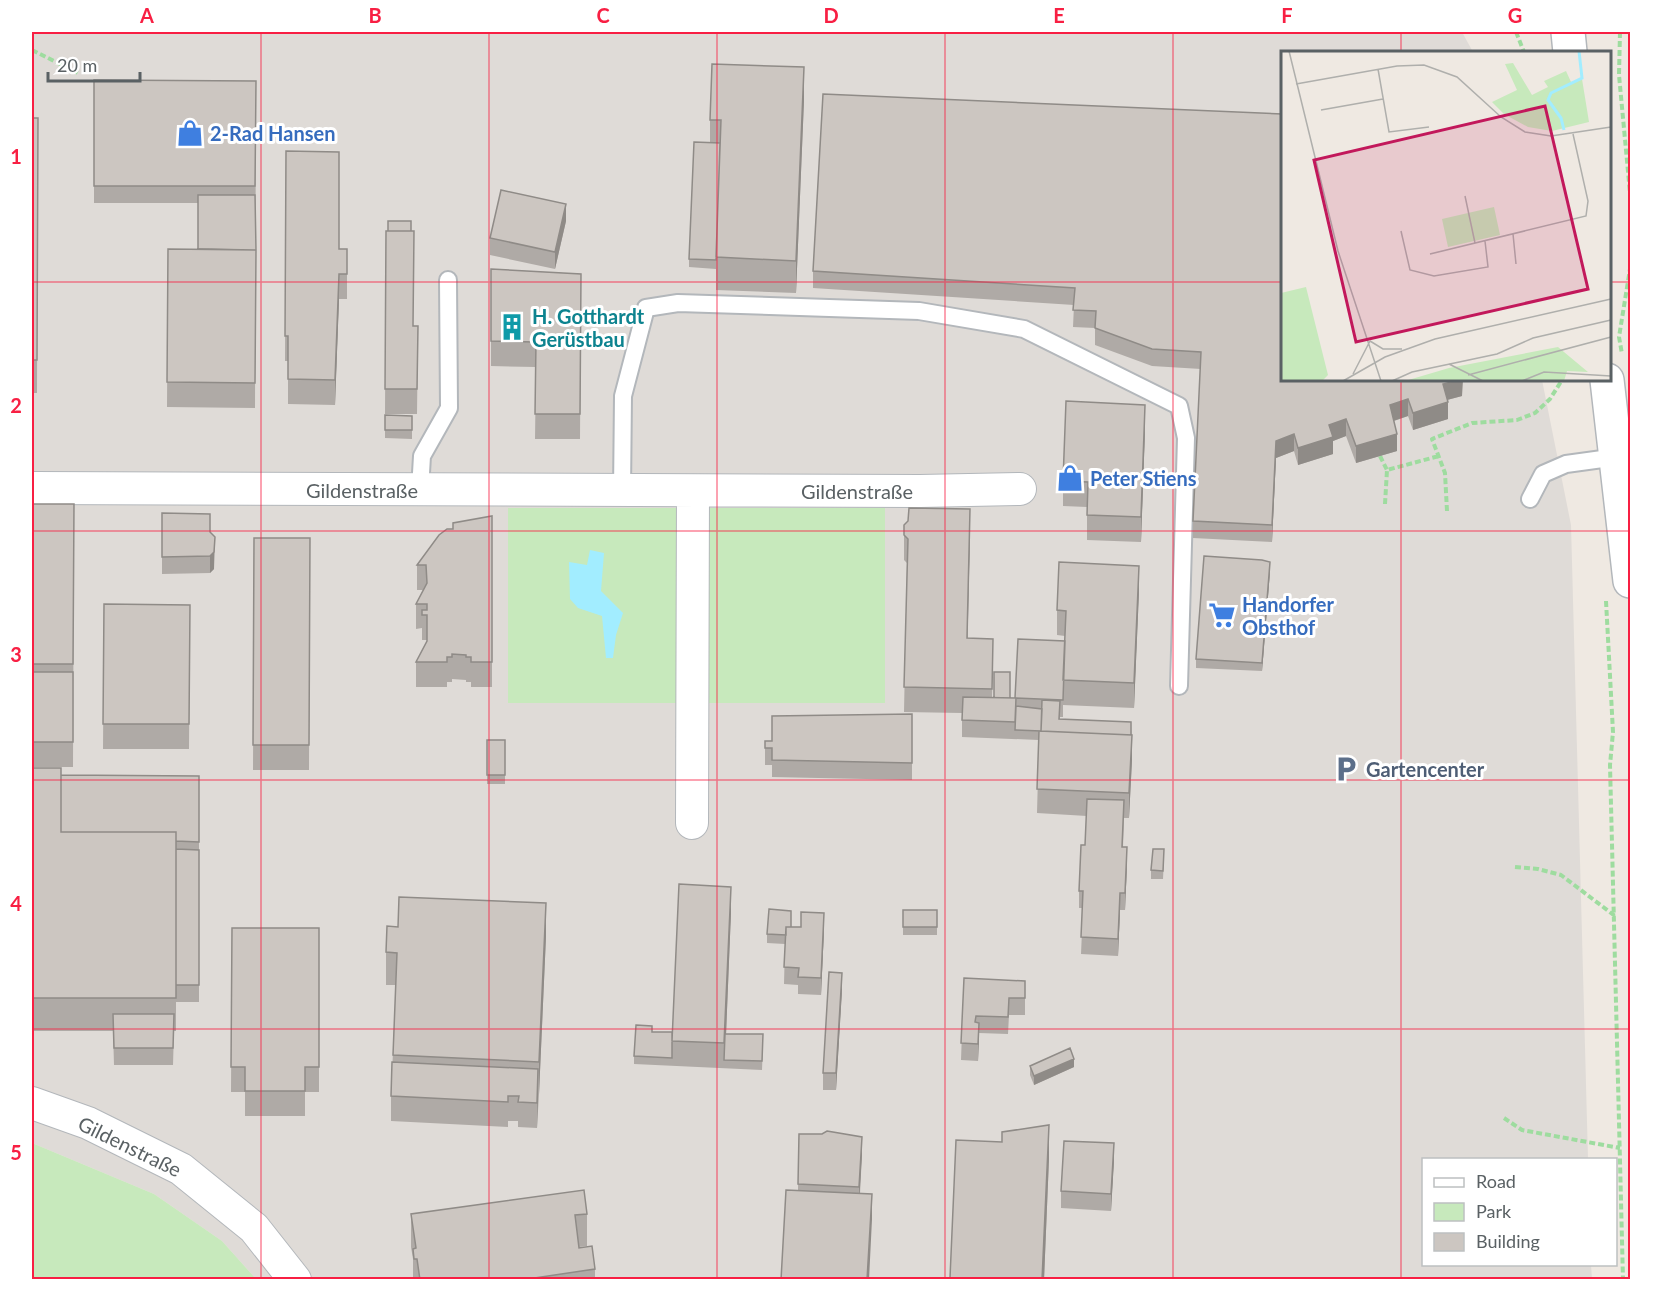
<svg xmlns="http://www.w3.org/2000/svg" width="1662" height="1311" font-family="Lato,sans-serif">
<rect width="100%" height="100%" fill="#efe9e2"/>
<path fill="#dfdbd7" d="M32 32H1462L1473 52H1282V380H1542L1571 525 1588 1159 1424 1160V1264L1591 1265 1592 1279H256L222 1241 154 1194 32 1143Z"/>
<path fill="#c7e9bc" d="M508 508H885V703H508Z
M32 1143 154 1194 222 1241 256 1279H32Z"/>
<path fill="#a2edff" d="M590 550 604 553 601 591 623 613 616 635 613 658H606L602 616 578 608 570 599 569 562 587 565Z"/>
<g fill="none" stroke-linecap="round" stroke-linejoin="round">
<defs>
<path id="service" d="M420 490 422 456 449 408 448 280
M622 491 623 396 646 308 678 303 919 311 1024 329 1179 406 1186 438 1179 686
M1530 499 1543 474 1566 464 1617 457"/>
<path id="minor" d="M32 488 920 491 1020 489
M692 823 693 491
M32 1103 88 1123 181 1169 254 1228 295 1280"/>
<path id="tertiary" d="M1568 32 1570 52
M1607 380 1630 581"/>
</defs>
<use href="#service" stroke="#b3b7bb" stroke-width="20"/>
<use href="#minor" stroke="#b3b7bb" stroke-width="34"/>
<use href="#tertiary" stroke="#b3b7bb" stroke-width="36"/>
<path stroke="#9edc9f" stroke-width="4" stroke-dasharray="6 3" stroke-linecap="butt" d="M1516 32 1524 52
M1620 32 1619 75 1630 193V269L1619 337 1622 354
M32 50 78 73
M1380 456 1387 470
M1385 504 1387 470 1439 456
M1447 511 1445 473 1432 439 1472 423 1517 420 1535 413 1550 399 1562 380
M1606 601 1613 732 1610 765 1623 1280
M1515 867 1538 869 1561 875 1615 916
M1504 1118 1522 1130 1620 1148"/>
<use href="#service" stroke="#fff" stroke-width="16"/>
<use href="#minor" stroke="#fff" stroke-width="32"/>
<use href="#tertiary" stroke="#fff" stroke-width="33"/>
</g>
<path fill="#afaaa6" d="M94 80 256 81 255 408 167 407 168 249H198V203H94Z
M823 94 1462 396 1447 400 1448 419 1413 430 1408 416 1394 421 1397 451 1356 463 1346 436 1333 441V454L1298 465 1294 451 1276 458 1272 542 1193 538V521L1201 369 1152 366 1095 345V328L1073 327 1074 305 813 288V271Z
M804 100 796 293 716 290V269L689 267V259L710 143V120Z
M32 118H38L37 393H32Z
M286 151 339 249H347V299H339L335 405 288 404V361H285Z
M566 221 555 269 490 255V238Z
M386 231 413 326H418L417 414H385Z
M491 269 581 274 580 439H535L536 367 491 366Z
M385 415 412 416V439L385 438Z
M1145 430 1141 542 1087 540V507L1063 506V481Z
M32 504H74L73 767H32Z
M162 513 210 532 214 569 210 573 162 574Z
M492 516V687H471V682H466V680L452 679V682H447V687H416V662L427 642V640H422V628L416 629V604L423 590H417V565L453 529Z
M904 525 970 534 967 638 993 664 992 698H1015L1065 641V636L1057 635V610L1139 591 1134 708 1063 705V717H1060V719L1131 722 1132 760 1129 818H1124L1123 847 1127 864 1125 910H1120L1118 956 1081 954 1083 908H1079V891L1085 845 1087 816 1037 813 1039 740 962 737V713L904 712 907 563 904 560Z
M254 538H310L309 770H253Z
M1270 571 1262 671 1196 668V659Z
M104 604 190 605 189 749H103Z
M912 714V780L772 777V765H765V748L772 741Z
M487 740H505V784H487Z
M32 768 61 775 199 776V1002H176V1031H174L173 1065H114L113 1031H32Z
M1164 858 1163 879H1151V870Z
M903 910H937V935H903Z
M731 912 726 1034 763 1043 762 1070 634 1064V1056L652 1032H672Z
M791 927 824 930 821 995 798 994V985L784 984 785 944 767 943V934Z
M232 928H319V1092H305V1116H245V1092H231Z
M546 936 539 1094 537 1128 518 1127V1121H508V1127L391 1121V1096L396 985H386V952Z
M964 978 1025 998V1015H1009L1008 1034 979 1033 978 1061 961 1060Z
M842 990 836 1090H823V1073Z
M1030 1066 1074 1067 1034 1085 1030 1075Z
M799 1134 862 1154 860 1194 872 1219 798 1190Z
M956 1140 1049 1158 1044 1280H950Z
M1114 1160 1111 1211 1061 1208V1191Z
M411 1214H587V1246L579 1247 595 1269V1280H413V1259L411 1247Z"/>
<path fill="#8f8b87" d="M804 67V100L796 293V261Z
M566 204V221L555 269V252Z
M339 274V299L335 405V380Z
M1459 380H1463L1462 396 1443 401V384Z
M1408 399V416L1390 422V405Z
M1448 402V419L1413 430V413Z
M1145 405V430L1141 542V517Z
M1346 419V436L1333 441V454L1298 465V448L1329 425Z
M1294 434V451L1276 458 1272 542V525L1276 441Z
M1397 434V451L1356 463V446Z
M970 509V534L967 663V638Z
M215 537 214 569 210 573V556Z
M1270 562V571L1262 671V663Z
M1139 566V591L1134 708V683Z
M1132 735V760L1129 818V793Z
M1127 847V864L1125 910V893Z
M731 887V912L725 1060 724 1043Z
M1120 893V910L1118 956V939Z
M546 903V936L539 1094V1062Z
M824 913V930L821 995V978Z
M842 973V990L836 1090V1073Z
M979 1023V1040L978 1061V1044Z
M1074 1059V1067L1034 1085V1076Z
M538 1069V1094L537 1128V1103Z
M1049 1125V1158L1044 1280H1042Z
M862 1137V1154L859 1204V1187Z
M1114 1143V1160L1111 1211V1194Z
M872 1194V1219L869 1280H867Z"/>
<path fill="#ccc6c1" stroke="#8f8b87" stroke-width="1.5" d="M712 64 804 67 796 261 716 257 721 120H710Z
M94 80 256 81 255 186H94Z
M823 94 1282 114V380H1459L1443 384 1448 402 1413 413 1408 399 1390 405 1397 434 1356 446 1346 419 1329 425 1333 437 1298 448 1294 434 1276 441 1272 525 1193 521 1201 352 1152 349 1095 328 1096 311 1073 310 1075 288 813 271Z
M32 118H38L37 360H32Z
M694 142 720 143 716 260 689 259Z
M286 151 339 152V249H347V274H339L335 380 288 379V336H285Z
M501 190 566 204 555 252 490 238Z
M198 195H255L256 250 198 249Z
M388 221H411V231H388Z
M386 231H414L413 326H418L417 389H385Z
M168 249 256 250 255 383 167 382Z
M491 269 581 274 580 414H535L536 342 491 341Z
M1066 401 1145 405 1141 517 1087 515 1088 482 1063 481Z
M385 415 412 416V430H385Z
M32 504H74L73 664H32Z
M909 508 970 509 967 638 993 639 992 689 904 687 908 539 904 535V525L908 521Z
M162 513 210 514V532L215 537 214 552 210 556 162 557Z
M492 516V662H471V657H466V655L452 654V657H447V662H416L427 641V615H422V610H427V604H416L427 583 426 565H417L439 535 447 529H453V523Z
M254 538H310L309 745H253Z
M1204 556 1262 560 1270 562 1262 663 1196 659Z
M1059 562 1139 566 1134 683 1063 680 1066 611 1057 610Z
M104 604 190 605 189 724H103Z
M1018 639 1065 641 1063 700 1016 698 1015 722 962 720 963 697 1015 698Z
M32 672H73V742H32Z
M994 672H1010V698H994Z
M1042 700 1060 701 1059 719 1131 722V735L1041 731Z
M1016 706 1042 709 1041 731 1015 730Z
M912 714V763L772 760V748H765V741H772V716Z
M1039 731 1132 735 1129 793 1037 789Z
M487 740H505V775H487Z
M32 768H61V832H176V998H32Z
M61 775 199 776V842L176 841V832H61Z
M1087 799 1124 800 1122 847H1127L1125 893H1120L1118 939 1081 937 1083 891H1079L1081 845H1085Z
M176 849 199 850V985H176Z
M1153 849H1164L1163 871 1151 870Z
M679 884 731 887 724 1043 672 1041Z
M399 897 546 903 539 1062 393 1055 397 953 386 952 387 926 398 927Z
M769 909 791 911V927H786V935L767 934Z
M903 910H937V927H903Z
M801 912 824 913 821 978 798 977 799 968 784 967 786 927H801Z
M232 928H319V1067H305V1091H245V1067H231Z
M829 972 842 973 836 1073H823Z
M964 978 1025 981V998H1009L1008 1017 976 1016 975 1022 979 1023 978 1044 961 1043Z
M113 1014H174L173 1048H114Z
M636 1025 652 1026V1032H672V1058L634 1056Z
M725 1034H763L762 1061 724 1060Z
M1070 1048 1074 1059 1034 1076 1030 1066Z
M392 1062 538 1069 537 1103 518 1102 519 1096H508V1102L391 1096Z
M1049 1125 1042 1280H990L950 1278 956 1140 1002 1142V1132Z
M827 1131 862 1137 859 1187 798 1184 799 1134H822Z
M1064 1141 1114 1143 1111 1194 1061 1191Z
M584 1190 587 1214 575 1215 579 1248 592 1246 595 1269 521 1280H420L417 1259H414L413 1249 416 1248 411 1214Z
M786 1190 872 1194 867 1280H781Z"/>
<path fill="none" stroke="#f81f43" stroke-width="1.5" stroke-opacity="0.55" d="M261 32V1280M489 32V1280M717 32V1280M945 32V1280M1173 32V1280M1401 32V52M32 282H1282M1610 282H1630M1401 380V1280M32 531H1630M32 780H1630M32 1029H1630"/>
<defs>
<symbol id="shop-bare" viewBox="-9 -9 18 18"><path d="M-5-2.5h2.3a2.7 3.5 0 0 1 5.4 0H5L5.5 6h-11ZM-1.5-2.5h3a1.5 2.3 0 0 0-3 0Z" fill="#3f7fe0" stroke="#fff" stroke-width="2.5" paint-order="stroke"/></symbol>
<symbol id="building-bare" viewBox="-9 -9 18 18"><path d="M-4-6H4V6H1V3H-1V6H-4ZM-2.5-4.3h1.7v1.8h-1.7ZM.8-4.3h1.7v1.8H.8ZM-2.5-1h1.7V.8h-1.7ZM.8-1h1.7V.8H.8Z" fill="#0f9aa8" stroke="#fff" stroke-width="2.5" paint-order="stroke"/></symbol>
<symbol id="supermarket-bare" viewBox="-9 -9 18 18"><path d="M-6-5.5h2.5l.6 2H6L4.5 2H-2.5L-4.4-4H-6ZM-1.5 3.2a1.3 1.3 0 1 0 .1 0ZM3 3.2a1.3 1.3 0 1 0 .1 0Z" fill="#3f7fe0" stroke="#fff" stroke-width="2.5" paint-order="stroke"/></symbol>
<symbol id="parking-bare" viewBox="-9 -9 18 18"><path d="M-3.5-5.5H1a3.5 3.5 0 0 1 0 7H-1V5.5H-3.5ZM-1-3.4V-.6H.8a1.4 1.4 0 0 0 0-2.8Z" fill="#5c6f8a" stroke="#fff" stroke-width="2.5" paint-order="stroke"/></symbol>
</defs>
<g fill-rule="evenodd">
<use href="#shop-bare" x="171" y="114" width="38" height="38"/>
<use href="#building-bare" x="493" y="308" width="38" height="38"/>
<use href="#shop-bare" x="1051" y="459" width="38" height="38"/>
<use href="#supermarket-bare" x="1203" y="596" width="38" height="38"/>
<use href="#parking-bare" x="1327" y="750" width="38" height="38"/>
</g>
<g text-anchor="middle" dominant-baseline="central" stroke-width="6" stroke-linejoin="round" paint-order="stroke">
<g font-size="20" font-weight="bold" fill="#366cbe" stroke="#fff" text-anchor="start">
<text x="210" y="133">2-Rad Hansen</text>
<text x="1090" y="478">Peter Stiens</text>
<text x="1242" y="604">Handorfer<tspan x="1242" dy="23">Obsthof</tspan></text>
</g>
<g font-size="20" font-weight="bold" fill="#0d838f" stroke="#fff" text-anchor="start">
<text x="532" y="316">H. Gotthardt<tspan x="532" dy="23">Gerüstbau</tspan></text>
</g>
<g font-size="20" fill="#5a6164" stroke="#fff">
<text x="362" y="490">Gildenstraße</text>
<text x="857" y="491">Gildenstraße</text>
<text transform="translate(130 1146) rotate(26)">Gildenstraße</text>
</g>
<g font-size="20" font-weight="bold" fill="#4e5e75" stroke="#fff" text-anchor="start">
<text x="1366" y="769">Gartencenter</text>
</g>
</g>
<g transform="translate(1281 51)">
<rect width="330" height="330" fill="#efe9e2"/>
<path d="M232 12 251 44 267 36 263 30 285 20 290 31 301 28 308 71 271 80 247 76 223 63 211 51 236 39 224 13ZM213 156 219 184 167 196 161 168ZM25 236 47 324 41 330H0V242ZM277 296 307 321 286 320 283 330H124L168 317Z" fill="#c7e9bc"/>
<path fill="none" stroke="#a2edff" stroke-width="3" d="M283 79 280 67 267 49 270 42 301 27 298 0"/>
<path fill="none" stroke="#afafac" stroke-width="1.5" d="M8 0 57 200 100 330M97 18 108 81 148 76M15 33 116 15 143 14 176 26 220 66 244 81 270 85 330 76M40 59 102 48M184 145 194 192M120 180 129 219 153 225 207 216 204 190M232 183 235 213M149 203 305 165 307 150 292 83M89 290 102 298H121M168 313 202 330M72 323 89 290M187 324 330 286M62 330 104 306 154 288 330 248M111 330 131 321 216 303 252 287 330 269M241 330 263 321 330 325"/>
<path fill="#c2185b" fill-opacity="0.15" stroke="#c2185b" stroke-width="3" d="M264 55 307 238 75 291 33 109Z"/>
<rect width="330" height="330" fill="none" stroke="#5a6164" stroke-width="3"/>
</g>
<rect width="1662" height="1311" fill="none" stroke="#ffffff" stroke-width="66"/>
<rect x="1422" y="1158" width="195" height="108" fill="#ffffff" stroke="#bdc0c1" stroke-width="1.5"/>
<rect x="1434" y="1178" width="30" height="9" fill="#ffffff" stroke="#bdc0c1" stroke-width="1.5"/>
<text x="1476" y="1188" font-size="18" fill="#5a6164">Road</text>
<rect x="1434" y="1203" width="30" height="18" fill="#c7e9bc" stroke="#bdc0c1" stroke-width="1.5"/>
<text x="1476" y="1218" font-size="18" fill="#5a6164">Park</text>
<rect x="1434" y="1233" width="30" height="18" fill="#ccc6c1" stroke="#bdc0c1" stroke-width="1.5"/>
<text x="1476" y="1248" font-size="18" fill="#5a6164">Building</text>
<path d="M48 72v9h92v-9" fill="none" stroke="#5a6164" stroke-width="3"/>
<text x="57" y="72" font-size="18" fill="#5a6164" stroke="#ffffff" stroke-width="4.5" paint-order="stroke">20 m</text>
<rect x="33" y="33" width="1596" height="1245" fill="none" stroke="#f81f43" stroke-width="2"/>
<g font-size="20" text-anchor="middle" font-weight="bold" fill="#f81f43">
<text x="147" y="23">A</text>
<text x="375" y="23">B</text>
<text x="603" y="23">C</text>
<text x="831" y="23">D</text>
<text x="1059" y="23">E</text>
<text x="1287" y="23">F</text>
<text x="1515" y="23">G</text>
<text x="16" y="164">1</text>
<text x="16" y="413">2</text>
<text x="16" y="662">3</text>
<text x="16" y="911">4</text>
<text x="16" y="1160">5</text>
</g>
</svg>
